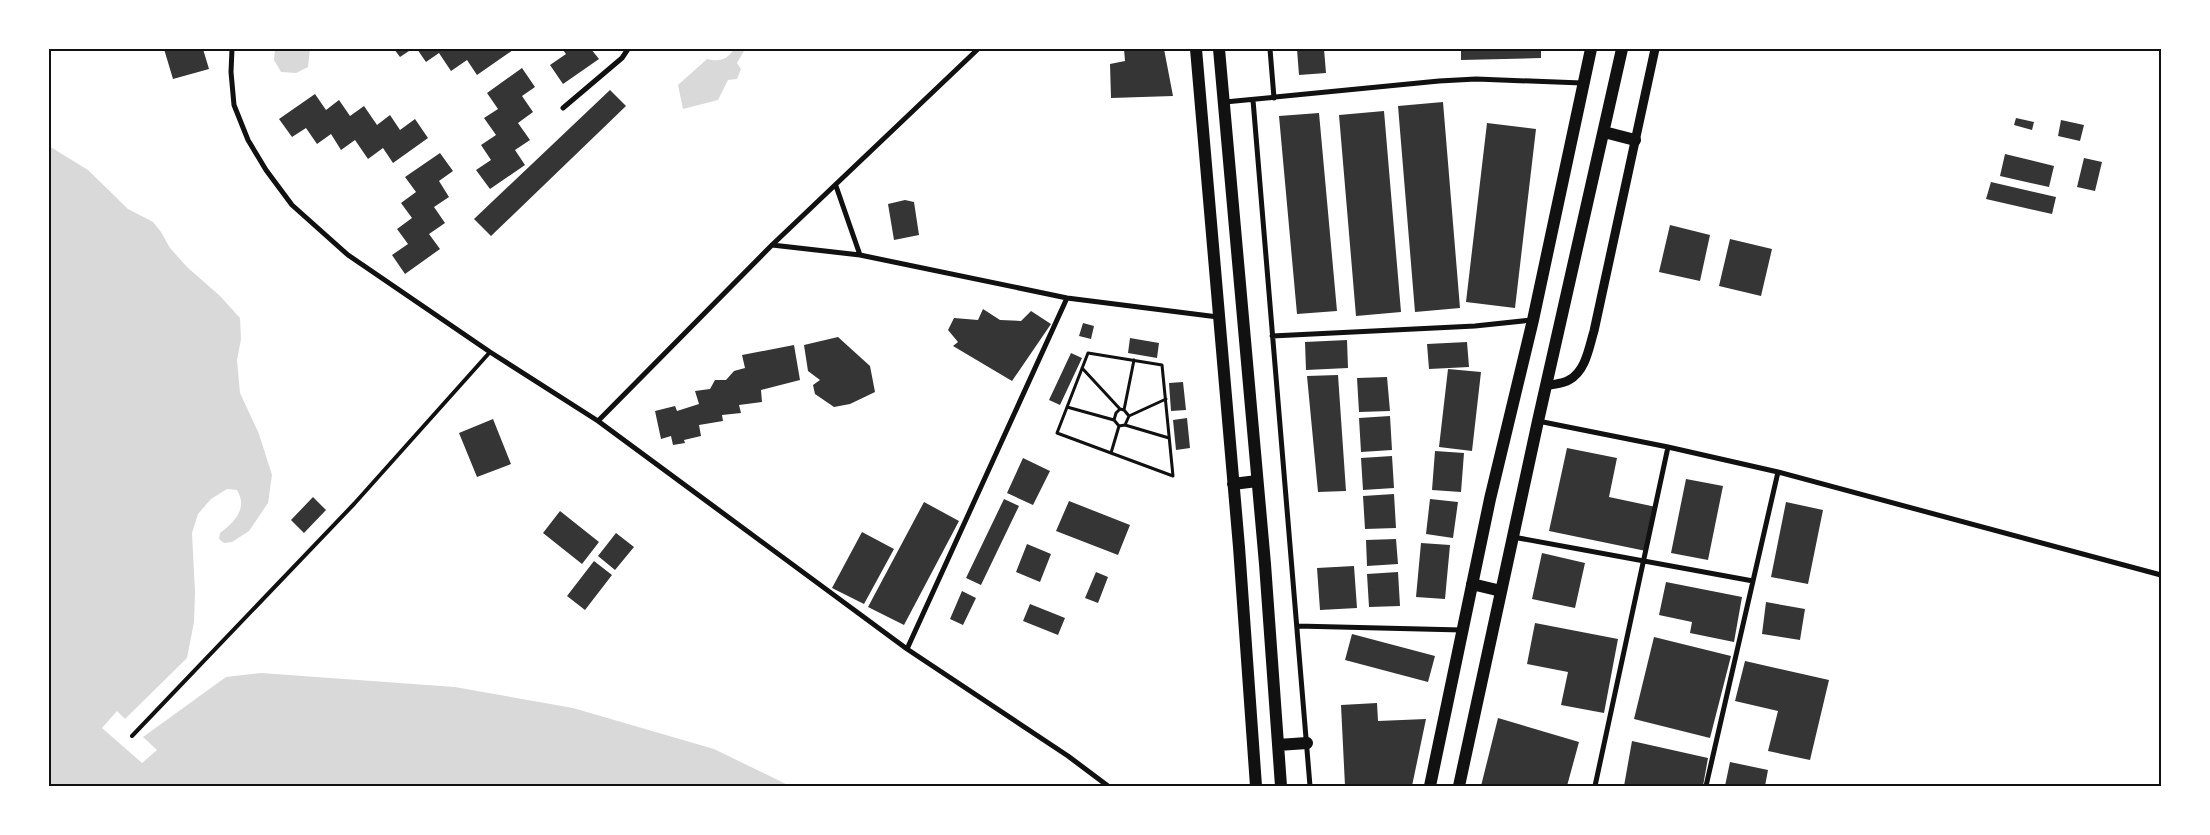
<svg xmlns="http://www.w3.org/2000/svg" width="2210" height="835" font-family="'Roboto Condensed',sans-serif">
<rect width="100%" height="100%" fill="#fff"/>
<path fill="#d9d9d9" d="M275 49H310L308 67 296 73 281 72 274 60Z
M734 49H743L744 51 737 63 741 69 737 79 728 80 718 100 683 109 678 85 707 59C720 62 727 60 734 49Z
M49 146 88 170 128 209 153 222 161 232 170 248 187 267 220 296 240 318 241 339 237 360 240 393 259 434 272 475 268 503 249 531 232 542 224 543 219 539 220 533C235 522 248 508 237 490L227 489 211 499 198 514 192 533 195 592 194 622 187 658 125 719 117 711 102 728 142 763 157 750 143 737 226 677 261 673 455 687 573 708 714 749 790 786H49Z"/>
<path fill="#353535" d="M164 49H203L209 69 173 79Z
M394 49H412L400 57Z
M417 49H512L513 50 477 75 467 60 451 71 439 53 426 62Z
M562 49H591L599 59 563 84 550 65 566 54Z
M1124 49H1164L1173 96 1111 98 1110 64 1125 61Z
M1297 49H1324L1326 73 1299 75Z
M1461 49H1541V58L1461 60Z
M522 68 535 87 522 96 533 112 518 123 530 140 515 150 525 165 490 189 476 170 491 160 481 145 496 135 484 118 498 109 487 93Z
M610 90 626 106 491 236 474 219Z
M315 94 326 110 339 100 350 116 364 106 377 125 390 115 400 130 415 119 428 138 393 163 383 148 368 159 355 140 341 150 331 134 317 144 306 128 292 137 279 119Z
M1443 102 1460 308 1415 312 1398 106Z
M1384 111 1401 312 1356 316 1339 115Z
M1319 113 1337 311 1297 314 1279 116Z
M2016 118 2034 122 2032 130 2014 125Z
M2061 120 2084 125 2080 141 2058 136Z
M1487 123 1536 129 1515 308 1466 302Z
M440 153 453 171 439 181 449 197 434 207 445 223 429 234 440 249 405 274 392 255 408 244 397 229 412 218 401 203 416 192 405 177Z
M2005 154 2054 166 2049 187 2000 176Z
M2084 158 2102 162 2095 191 2077 187Z
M1991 182 2056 197 2052 214 1986 199Z
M905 200 914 202 919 235 894 240 888 204Z
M1670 225 1710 235 1700 281 1659 272Z
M1730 239 1772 249 1761 296 1719 286Z
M983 309 1000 320 1021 321 1031 311 1051 324 1012 381 953 346 958 342 948 330 954 318 978 320Z
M1083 323 1094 326 1091 339 1079 336Z
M838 337 870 366 875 392 850 404 834 407 815 394 813 385 820 380 808 371 804 345Z
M1130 338 1159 343 1157 358 1128 353Z
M1347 340 1348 368 1306 370 1305 342Z
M1467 342 1469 367 1429 369 1427 344Z
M794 345 800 380 761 390 762 402 739 405 741 413 722 415 723 421 699 425 701 436 684 440 685 443 673 445 671 436 661 439 655 411 675 406 677 411 699 404 695 391 710 389 715 380H726L734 371 745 368 742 355Z
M1071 353 1082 358 1060 405 1049 400Z
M1448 369 1481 372 1472 451 1439 447Z
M1338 375 1346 491 1318 492 1307 376Z
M1387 377 1390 411 1359 412 1357 378Z
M1183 382 1186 410 1171 411 1169 383Z
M1390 416 1392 450 1361 452 1359 418Z
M1187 418 1190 448 1176 450 1173 420Z
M493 419 511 464 477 477 459 433Z
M1567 448 1617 458 1609 497 1656 507 1646 551 1549 531Z
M1435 451 1464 453 1461 492 1432 490Z
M1392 456 1394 488 1363 490 1361 458Z
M1023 458 1050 471 1033 505 1007 493Z
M1686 479 1723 486 1708 560 1671 553Z
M1394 494 1396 528 1365 529 1363 496Z
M313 497 326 510 304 533 291 520Z
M1004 499 1019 506 981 585 966 578Z
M1430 499 1458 502 1453 538 1426 534Z
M1069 501 1130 525 1118 555 1056 531Z
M924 502 959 521 904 625 868 607Z
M1786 502 1823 510 1808 584 1771 577Z
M560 511 599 542 582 564 543 533Z
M862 532 894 549 864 604 832 588Z
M616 533 634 547 615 570 598 556Z
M1396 539 1398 564 1367 566 1366 540Z
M1421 543 1450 545 1445 599 1416 597Z
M1027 544 1051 554 1040 582 1016 572Z
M1542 553 1585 563 1575 608 1532 599Z
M594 561 612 575 585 610 567 596Z
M1354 566 1357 608 1320 610 1317 568Z
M1096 572 1108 577 1098 603 1085 598Z
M1398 572 1400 606 1369 607 1367 574Z
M1666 582 1742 597 1734 642 1690 633 1692 622 1659 615Z
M962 591 976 598 963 625 950 619Z
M1766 602 1805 609 1800 640 1762 634Z
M1030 604 1065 618 1058 635 1023 621Z
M1535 623 1618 639 1604 713 1561 705 1568 672 1527 664Z
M1352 634 1435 656 1428 682 1345 660Z
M1654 637 1731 656 1710 738 1634 719Z
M1745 661 1829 680 1810 760 1768 751 1778 711 1735 701Z
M1377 703 1378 721 1426 719 1412 786H1345L1341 705Z
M1498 718 1579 742 1567 786H1481Z
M1632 741 1708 758 1703 786H1624Z
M1730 762 1768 770 1765 786H1725Z"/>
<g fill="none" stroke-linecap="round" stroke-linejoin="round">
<path stroke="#111" stroke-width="3" d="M1088 353 1162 365 1173 476 1057 433Z
M1082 368 1120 409
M1067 407 1114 420
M1124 410 1134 360
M1129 416 1166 399
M1125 425 1169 438
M1111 453 1119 426 1125 425 1129 416 1124 410 1120 409 1116 413 1114 420 1119 426"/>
<path stroke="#111" stroke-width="4" d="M132 736 354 504 490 352"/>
<path stroke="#111" stroke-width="5" d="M232 49 231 72 234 105 248 140 266 170 292 205 348 255 490 352 598 421 907 649 1068 756 1108 786
M1270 49 1274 98
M1253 100 1310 786
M1225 102 1439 81 1476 79 1582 83
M563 108 622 58 628 49
M836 186 860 255
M772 245 860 255 1067 298 1218 317
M1272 336 1475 326 1532 320
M598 421 772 245 978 49
M1538 421 1668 447 1778 472 2161 575
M1513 537 1753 581
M1297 626 1462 630
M907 649 1067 298
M1595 786 1668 447
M1706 786 1778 472"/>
<path stroke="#111" stroke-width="9" d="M1546 386C1553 384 1563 384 1569 380 1586 371 1589 347 1594 331L1655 49"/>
<path stroke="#111" stroke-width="12" d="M1196 49 1239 547 1256 786
M1219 49 1265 564 1281 786
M1604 132 1635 140
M1233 484 1257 481
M1472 584 1501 591
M1278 745 1307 743
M1430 786 1490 499 1533 320 1591 49
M1459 786 1538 421 1622 49"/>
</g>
<rect width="2210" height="835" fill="none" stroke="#ffffff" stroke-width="100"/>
<rect x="50" y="50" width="2110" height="735" fill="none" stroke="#111" stroke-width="2"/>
</svg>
